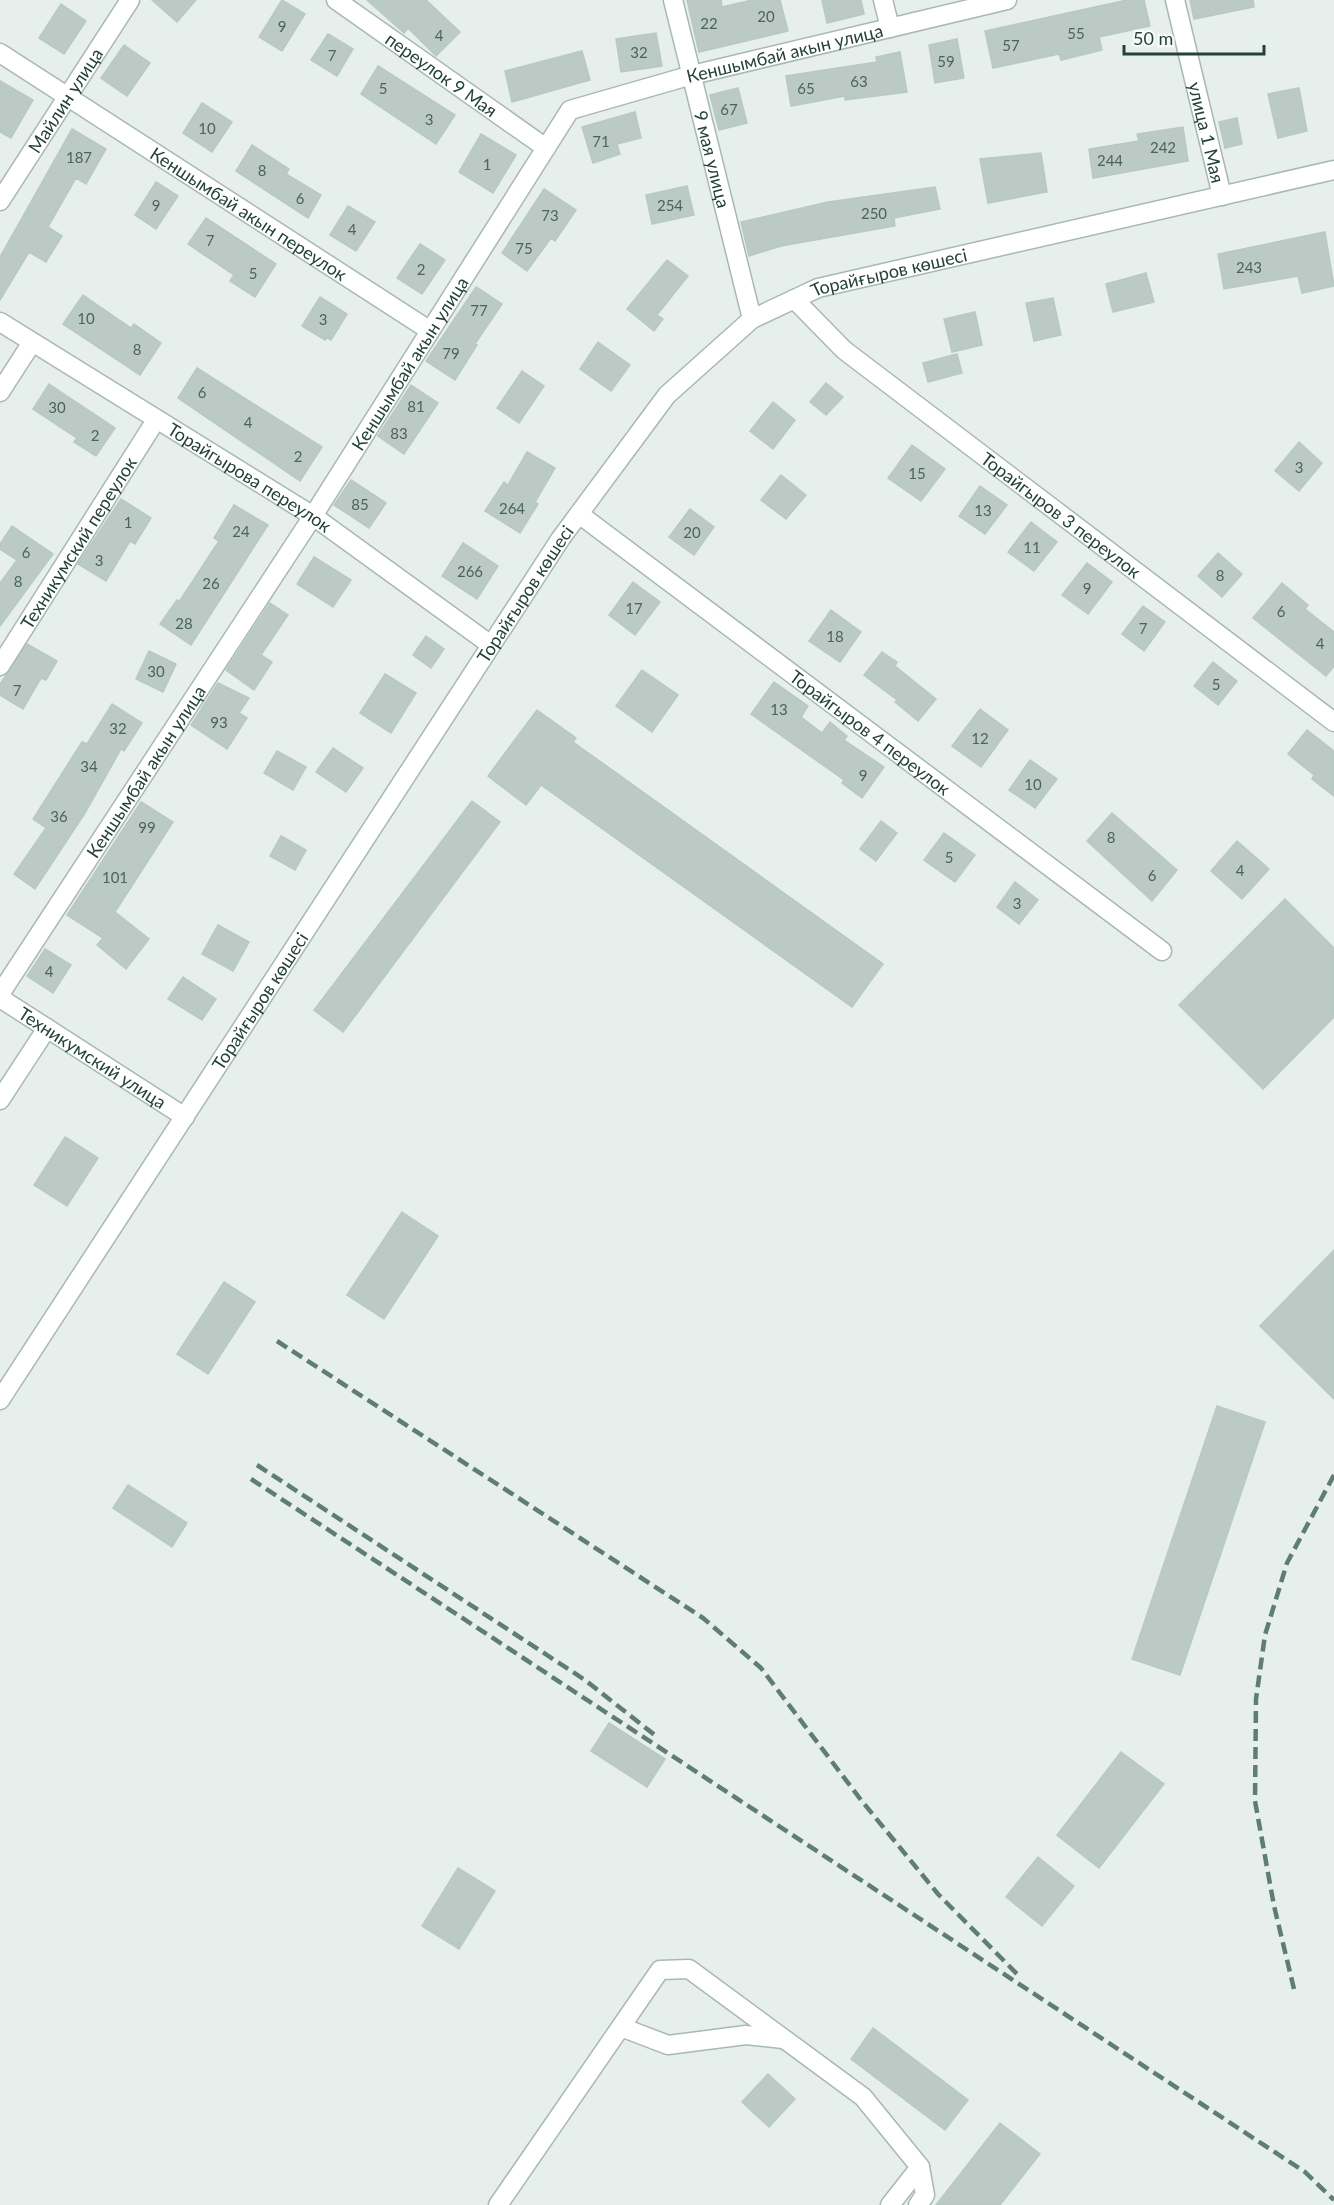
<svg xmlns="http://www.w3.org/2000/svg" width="1334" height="2205" font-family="Lato,sans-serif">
<rect width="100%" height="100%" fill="#e6efeb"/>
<path fill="#bbcac4" stroke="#b8c9c2" stroke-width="1.5" d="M152 0H196L177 22Z
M282 0 305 14 282 51 259 37Z
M367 0H426L460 32 436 56 408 28 404 33Z
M687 0H721L722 7 752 0H780L788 31 699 52Z
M822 0H861L864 14 827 23Z
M1127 0H1144L1150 26 1099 37 1102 50 1061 60 1059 54 993 68 985 31Z
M1190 0H1253L1254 7 1194 19Z
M61 4 86 21 64 54 39 38Z
M656 33 662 66 621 72 616 39Z
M328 34 353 49 337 76 311 60Z
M957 39 964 78 935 83 929 45Z
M124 45 150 63 127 96 101 78Z
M582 51 590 80 512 102 505 71Z
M900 52 907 92 845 100V96L791 106 786 76 877 62 876 57Z
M378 66 455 115 436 144 361 94Z
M0 81 33 100 11 138 0 132Z
M738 88 747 123 719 130 710 95Z
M1299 88 1307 131 1278 138 1268 94Z
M202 103 232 122 212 152 183 133Z
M635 112 641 138 617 144 620 154 593 163 582 127Z
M1237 118 1242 144 1225 148 1219 122Z
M1183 127 1188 161 1093 178 1089 149 1139 141 1137 134Z
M72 129 106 149 86 184 76 178 48 227 62 236 46 262 29 252 0 300V257Z
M481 134 516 155 493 193 459 172Z
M252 145 289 169 286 174 321 195 308 218 236 171Z
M1041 153 1047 192 988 203 980 159Z
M156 182 178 196 156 229 135 215Z
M687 186 694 215 652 224 646 195Z
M935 187 940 209 894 218 895 226 781 246 749 256 741 222 828 202Z
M544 189 576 210 555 241 551 238 527 271 502 253Z
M348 206 375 222 356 251 330 235Z
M206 218 276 264 255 297 230 281 234 275 188 244Z
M1325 232 1334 286 1302 293 1298 276 1224 289 1218 254Z
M420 244 445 260 422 294 397 278Z
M667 260 688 276 657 315 663 319 654 331 627 309Z
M1146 273 1154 302 1113 312 1106 284Z
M476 287 502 304 475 344 477 345 455 380 426 361Z
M83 295 131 328 134 324 161 343 140 375 63 324Z
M320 297 347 314 331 340 327 338 325 340 302 326Z
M1053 298 1061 335 1034 341 1026 303Z
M975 312 982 345 952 352 944 319Z
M598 342 630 365 611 391 580 369Z
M957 354 962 373 928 382 923 363Z
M197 368 322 447 300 481 178 398Z
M522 371 544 386 519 423 497 408Z
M826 383 843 397 826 415 810 402Z
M49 384 115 428 96 456 74 442 77 438 33 409Z
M411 385 438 403 404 454 378 436Z
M773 402 795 420 773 449 750 431Z
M1299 442 1322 463 1299 491 1275 471Z
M912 445 945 469 921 501 888 478Z
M527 452 555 468 535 502 538 504 520 533 485 511 504 482 508 485Z
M781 475 806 495 786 519 761 500Z
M351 480 386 503 369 528 334 505Z
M980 486 1007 505 985 534 959 516Z
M121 499 151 518 135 544 130 541 106 581 78 564Z
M234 505 268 525 191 645 160 624 177 600 179 602 219 541 214 538Z
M690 509 714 527 694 555 669 537Z
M1031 522 1057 542 1034 571 1008 552Z
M12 526 53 554 0 626V583L17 560 0 549V544Z
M463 543 498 566 477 599 442 576Z
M1218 553 1242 574 1222 597 1198 576Z
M314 557 351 580 333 607 297 584Z
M1087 563 1112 582 1088 614 1062 595Z
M633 582 660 602 635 635 609 615Z
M1282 583 1308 605 1305 609 1334 632V666L1326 676 1253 618Z
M270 603 288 615 261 655 272 662 254 690 226 670Z
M1143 606 1165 622 1144 651 1122 634Z
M831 610 861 632 840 662 809 641Z
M426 636 444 649 431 668 413 655Z
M27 644 57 661 46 680 41 678 23 709 0 695V684Z
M149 651 176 664 163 692 136 679Z
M882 652 897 662 895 666 936 699 918 721 895 702 897 700 864 675Z
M1213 662 1237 681 1218 705 1194 686Z
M642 670 678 695 652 732 616 706Z
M385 674 416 693 391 733 360 713Z
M774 682 808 706 801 717 822 733 830 722 847 736 844 740 884 767 862 798 842 783 844 780 751 714Z
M218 683 249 698 239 713 247 718 227 749 191 725Z
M112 704 142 723 124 751 121 749 85 813 35 889 14 874 46 828 33 819 82 742 87 744Z
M980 709 1008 730 981 767 952 746Z
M537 710 576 738 573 742 883 964 852 1007 541 785 526 805 488 776Z
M1307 730 1334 751V796L1312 779 1314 775 1288 754Z
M333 748 363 768 346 792 316 772Z
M277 751 306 767 293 790 264 773Z
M1030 760 1057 779 1035 808 1009 790Z
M472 801 500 822 343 1032 314 1010Z
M141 802 173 822 115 912 149 939 126 969 97 945 103 938 67 915Z
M1112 813 1177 870 1152 901 1087 841Z
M881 821 897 833 876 861 860 849Z
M944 833 975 855 955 882 924 860Z
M281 836 306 850 295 870 270 856Z
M1237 841 1269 869 1242 899 1211 871Z
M1015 882 1038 900 1019 924 997 907Z
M1285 899 1334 948V1017L1263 1089 1179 1005Z
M218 925 249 942 233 971 202 954Z
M45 949 71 965 53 993 27 976Z
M183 977 216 999 202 1020 168 999Z
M65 1137 98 1158 67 1206 34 1185Z
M402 1212 438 1236 384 1319 347 1295Z
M1334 1250V1399L1260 1326Z
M224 1282 255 1302 208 1374 177 1354Z
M1217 1406 1265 1422 1180 1675 1132 1659Z
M128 1485 187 1523 172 1547 113 1508Z
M609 1723 665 1759 647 1787 591 1751Z
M1121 1752 1164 1784 1099 1868 1057 1835Z
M1038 1857 1074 1886 1042 1926 1006 1897Z
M458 1868 495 1891 459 1949 422 1926Z
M873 2028 968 2100 945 2130 851 2059Z
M768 2074 795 2099 769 2127 742 2102Z
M1000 2123 1040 2154 1000 2205H936Z"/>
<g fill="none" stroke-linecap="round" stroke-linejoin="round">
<defs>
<g id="minor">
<path id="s1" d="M336 0 546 148"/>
<path id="s2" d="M673 0 752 319"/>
<path d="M883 0 890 28"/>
<path id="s3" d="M1175 0 1222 196"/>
<path id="s4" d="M0 53 429 330"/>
<path id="s5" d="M0 201 130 0"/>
<path id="s6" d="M794 299 844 350 1334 722"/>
<path id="s7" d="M0 322 313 516 491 645"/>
<path d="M0 392 31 344"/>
<path id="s8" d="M579 514 1162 951"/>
<path id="s9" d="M0 666 156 420"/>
<path id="s10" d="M0 994 313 516 570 110 692 75 1007 0"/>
<path id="s11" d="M0 998 185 1117"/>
<path d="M0 1100 47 1028"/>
<path id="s12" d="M0 1400 561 538 667 395 752 319 818 288 1334 170"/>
<path d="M621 2027 668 2045 746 2035 783 2039"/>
<path d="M498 2205 660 1970 689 1969 863 2097 920 2167 925 2195 918 2205"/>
<path d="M890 2205 920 2167"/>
</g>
</defs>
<use href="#minor" stroke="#a8b8b2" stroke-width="21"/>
<use href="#minor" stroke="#fff" stroke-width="18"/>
<path stroke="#5f7d75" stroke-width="4.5" stroke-dasharray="12 6" stroke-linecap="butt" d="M277 1341 703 1618 761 1668 861 1800 938 1894 1019 1976
M257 1465 585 1680 656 1736
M251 1479 1305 2172 1334 2200
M1294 1989 1274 1906 1255 1801 1256 1699 1265 1635 1287 1563 1334 1475"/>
</g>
<g text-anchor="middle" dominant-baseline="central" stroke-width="4.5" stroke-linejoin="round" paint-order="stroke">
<g font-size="15" fill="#4a645c">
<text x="766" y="16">20</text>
<text x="709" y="23">22</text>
<text x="282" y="26">9</text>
<text x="1076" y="33">55</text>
<text x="439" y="35">4</text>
<text x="1011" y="45">57</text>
<text x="639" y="52">32</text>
<text x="332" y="55">7</text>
<text x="946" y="61">59</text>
<text x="859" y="81">63</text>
<text x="383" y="88">5</text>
<text x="806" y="88">65</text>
<text x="729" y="109">67</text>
<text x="429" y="119">3</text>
<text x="207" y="128">10</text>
<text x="601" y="141">71</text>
<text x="1163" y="147">242</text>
<text x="79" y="157">187</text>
<text x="1110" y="160">244</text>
<text x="487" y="164">1</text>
<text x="262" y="170">8</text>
<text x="300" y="198">6</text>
<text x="156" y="205">9</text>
<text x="670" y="205">254</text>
<text x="874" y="213">250</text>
<text x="550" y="215">73</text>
<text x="352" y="229">4</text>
<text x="210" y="240">7</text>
<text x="524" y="248">75</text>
<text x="1249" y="267">243</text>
<text x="421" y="269">2</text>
<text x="253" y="273">5</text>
<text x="479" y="310">77</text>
<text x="86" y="318">10</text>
<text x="323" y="319">3</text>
<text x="137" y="349">8</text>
<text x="451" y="353">79</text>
<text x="202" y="392">6</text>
<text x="416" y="406">81</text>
<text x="57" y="407">30</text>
<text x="248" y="422">4</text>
<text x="399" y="433">83</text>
<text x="95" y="435">2</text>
<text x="298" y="456">2</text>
<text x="1299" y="467">3</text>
<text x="917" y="473">15</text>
<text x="360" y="504">85</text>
<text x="512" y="508">264</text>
<text x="983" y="510">13</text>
<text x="128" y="522">1</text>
<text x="241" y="531">24</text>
<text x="692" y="532">20</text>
<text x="1032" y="547">11</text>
<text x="26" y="552">6</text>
<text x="99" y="560">3</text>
<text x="470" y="571">266</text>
<text x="1220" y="575">8</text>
<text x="18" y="581">8</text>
<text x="211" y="583">26</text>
<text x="1087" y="588">9</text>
<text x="634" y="608">17</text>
<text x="1281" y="611">6</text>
<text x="184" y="623">28</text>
<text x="1143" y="628">7</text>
<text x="835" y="636">18</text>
<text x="1320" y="643">4</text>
<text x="156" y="671">30</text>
<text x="1216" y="684">5</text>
<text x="17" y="690">7</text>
<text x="779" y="709">13</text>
<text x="219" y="722">93</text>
<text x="118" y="728">32</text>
<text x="980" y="738">12</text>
<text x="89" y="766">34</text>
<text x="863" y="775">9</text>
<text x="1033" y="784">10</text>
<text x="59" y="816">36</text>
<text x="147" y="827">99</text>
<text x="1111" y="837">8</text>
<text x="949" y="857">5</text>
<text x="1240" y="870">4</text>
<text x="1152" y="875">6</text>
<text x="115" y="877">101</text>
<text x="1017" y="903">3</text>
<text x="49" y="971">4</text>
</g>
<g font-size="18" fill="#24423a" stroke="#f7fbf9">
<text stroke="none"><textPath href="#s10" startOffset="1274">Кеншымбай акын улица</textPath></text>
<text stroke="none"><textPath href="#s1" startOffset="129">переулок 9 Мая</textPath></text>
<text stroke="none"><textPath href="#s5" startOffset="120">Майлин улица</textPath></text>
<text stroke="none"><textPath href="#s3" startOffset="136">улица 1 Мая</textPath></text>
<text stroke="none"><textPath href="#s2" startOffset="164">9 мая улица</textPath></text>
<text stroke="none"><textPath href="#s4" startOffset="296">Кеншымбай акын переулок</textPath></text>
<text stroke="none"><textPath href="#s12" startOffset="1466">Торайғыров көшесі</textPath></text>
<text stroke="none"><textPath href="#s10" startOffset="752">Кеншымбай акын улица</textPath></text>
<text stroke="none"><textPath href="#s7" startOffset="294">Торайгырова переулок</textPath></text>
<text stroke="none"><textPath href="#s6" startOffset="344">Торайгыров 3 переулок</textPath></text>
<text stroke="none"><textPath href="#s9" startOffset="146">Техникумский переулок</textPath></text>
<text stroke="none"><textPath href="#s12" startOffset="962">Торайғыров көшесі</textPath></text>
<text stroke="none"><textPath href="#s8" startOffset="364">Торайгыров 4 переулок</textPath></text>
<text stroke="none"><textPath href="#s10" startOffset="266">Кеншымбай акын улица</textPath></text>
<text stroke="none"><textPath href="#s12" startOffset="476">Торайғыров көшесі</textPath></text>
<text stroke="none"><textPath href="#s11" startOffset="110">Техникумский улица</textPath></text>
</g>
</g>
<path d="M1124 45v9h140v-9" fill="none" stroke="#24423a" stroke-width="3"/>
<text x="1133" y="45" font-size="18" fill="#24423a" stroke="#f7fbf9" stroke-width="4.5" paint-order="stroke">50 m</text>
</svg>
